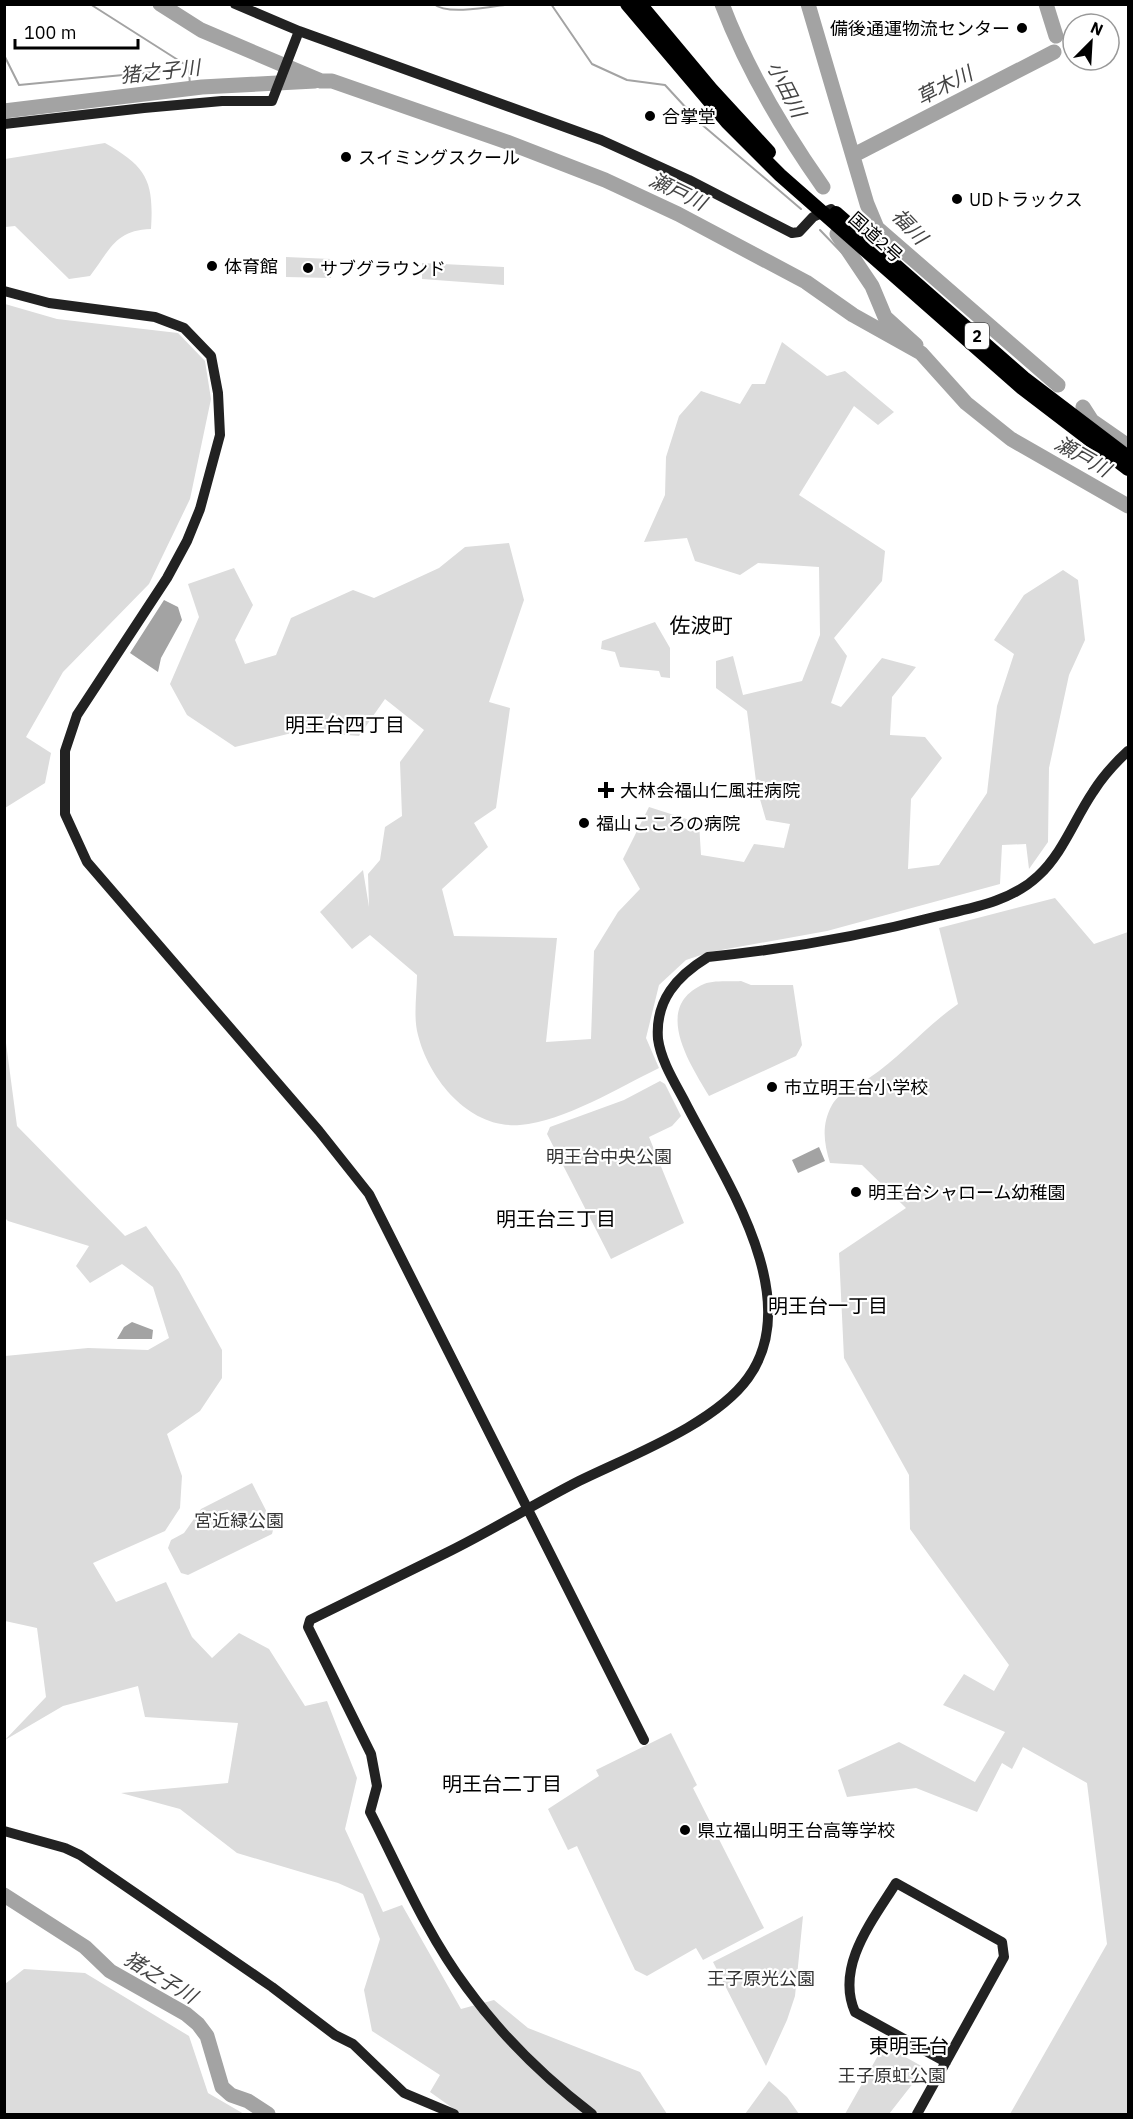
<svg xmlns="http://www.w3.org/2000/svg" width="1133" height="2119" font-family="'IBM Plex Sans','Noto Sans JP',sans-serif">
<rect width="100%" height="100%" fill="#fff"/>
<path fill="#dcdcdc" d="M105 143C147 167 154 181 151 229 115 230 110 250 90 276L69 279 15 226 5 227V159Z
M286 257 331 259V278L286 277Z
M422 263 504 267V285L422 279Z
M5 304 57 319 178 333 205 361 211 399 190 499 149 584 63 672 26 737 51 753 45 783 5 808Z
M782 342 827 376 845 371 894 412 878 425 854 406 799 495 885 551 882 581 834 638 847 656 831 703 841 707 882 658 916 667 892 697 890 735 925 737 942 758 911 799 908 869 939 865 987 793 997 706 1014 654 994 640 1024 595 1063 570 1078 580 1085 640 1069 675 1049 768 1048 842 1029 869 1026 844 1002 845 1000 884 827 931 710 952 686 960 659 985 646 1038 659 1068C618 1088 565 1121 520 1125 469 1129 429 1079 418 1035 413 1017 417 994 417 975L370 935 352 949 320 912 363 870 369 907 368 874 380 860 385 827 402 816 400 762 424 730 385 699 359 736 300 731 235 747 187 715 170 684 199 617 188 584 234 568 253 605 235 640 245 664 276 655 291 618 353 590 374 598 439 568 465 547 509 543 524 600 489 702 510 708 496 808 474 823 488 847 442 889 454 936 557 938 546 1042 591 1039 594 951 618 912 640 889 623 859 649 807 699 823 701 855 744 862 754 844 784 848 790 824 766 820 757 789 747 711 716 688V661L733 656 743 695 802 681 820 635 819 567 758 563 740 575 695 561 687 538 644 542 665 495 666 457 679 416 701 391 740 404 752 384H765Z
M655 622 670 648V678L661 677 659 671 620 667 615 652 601 649 602 641Z
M1055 898 1094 944 1128 932V2114H1010L1107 1944 1087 1783 1023 1747 1012 1769 1002 1763 977 1812 916 1788 847 1797 838 1770 899 1742 975 1782 1005 1732 943 1705 964 1674 994 1691 1009 1665 910 1529 909 1475 844 1358 839 1253 906 1208 862 1165 830 1163C824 1143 821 1125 832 1105 840 1091 857 1087 869 1078 901 1057 926 1026 958 1004L939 928Z
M741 981 751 985H793L802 1045 796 1056 709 1096C691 1065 651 1007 704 984 714 980 730 982 741 981Z
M4 1009 6 1043 17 1126 125 1236 146 1226 179 1272 222 1350V1378L200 1411 167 1434 182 1476 180 1508 165 1531 93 1563 116 1602 166 1582 192 1637 212 1658 239 1633 269 1649 305 1706 327 1701 357 1778 345 1829 383 1912 402 1905 461 2009 494 2000 528 2028 640 2072 667 2114H461L430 2092 440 2075 372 2031 364 1990 380 1939 363 1894 338 1883 237 1853 180 1809 121 1793 228 1783 238 1723 145 1717 138 1686 63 1706 5 1740 46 1697 37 1628 5 1621V1356L88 1348 148 1350 169 1338 153 1287 122 1264 90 1283 76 1266 89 1246 8 1221 5 1218Z
M660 1081 665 1084 681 1116 672 1126 649 1137 684 1223 611 1259 547 1134 550 1127 624 1100Z
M252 1483 274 1526 272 1534 188 1575 181 1573 168 1548 171 1540 184 1533 201 1509Z
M671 1733 697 1785 693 1788 764 1928 703 1960 696 1948 647 1976 635 1970 577 1846 568 1850 548 1809 599 1776 596 1770Z
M803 1916 795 1996 787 2020 766 2066 713 1962Z
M24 1969 85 1973 189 2036 208 2093 244 2114H5V1984Z
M884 2045 925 2068 889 2114H845Z
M769 2081 787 2097 799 2114H745Z"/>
<path fill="#a3a3a3" d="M164 600 178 607 182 620 161 658 158 672 130 653Z
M819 1147 825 1161 798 1173 792 1160Z
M132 1322 153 1330 152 1339H117L124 1327Z"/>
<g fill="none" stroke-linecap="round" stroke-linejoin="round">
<path stroke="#a3a3a3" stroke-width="2" d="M90 4 189 67 190 88
M434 4C447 16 494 6 511 4
M551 4 592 64 627 80 665 85 700 123 801 209
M4 55 19 85 175 70 179 62
M820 230 869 281"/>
<path stroke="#a3a3a3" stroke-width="15" d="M160 4 201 30 321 81H332L507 142 605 180 678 214 806 282 853 315 921 353 966 403 1011 439 1128 506
M722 4C747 70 783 130 823 187
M808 4 867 204 877 228 1058 385
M1046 4 1056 36
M4 111 202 87 315 81
M854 155 1054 52
M837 234 872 286 885 317 916 345
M1083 407 1092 421 1128 446
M4 1895 85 1947 110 1971 186 2014 198 2024 207 2036 222 2087 231 2095 248 2101 268 2114"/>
<path stroke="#222" stroke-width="10" d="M235 4 299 31 601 140 689 180 792 233 799 232 813 217 831 209
M4 124 144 108 222 101H272L299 31
M4 291 49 303 155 317 184 328 211 356 218 393 220 435 200 509 187 541 167 578 77 715 65 751V814L87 862 319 1131 369 1194 644 1740
M4 1831 65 1848 80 1855 272 1987 335 2035 353 2044 404 2093 454 2114
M592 2114C545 2078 502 2036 467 1988 427 1935 400 1871 370 1812L377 1786 371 1754 308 1627 310 1620C355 1598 400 1576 446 1553 491 1531 534 1504 579 1481 630 1456 715 1424 748 1378 807 1297 722 1175 685 1102 675 1083 661 1061 658 1039 655 1000 677 976 708 957 786 949 862 936 938 916 972 908 1012 901 1038 876 1063 853 1074 820 1093 792 1103 776 1115 763 1128 751
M917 2114 1004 1957 1002 1942 896 1883C873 1920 835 1966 855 2012L946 2062"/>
<path stroke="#000" stroke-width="14" d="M627 4 727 122 780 175 1022 388 1128 469
M640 4 711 89 769 152
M836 213 1024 378 1128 457"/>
</g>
<g fill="#000" stroke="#fff" stroke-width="2">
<circle cx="1022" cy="28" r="6"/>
<circle cx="650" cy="116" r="6"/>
<circle cx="346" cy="157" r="6"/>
<circle cx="957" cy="199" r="6"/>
<circle cx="212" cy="266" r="6"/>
<circle cx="308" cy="268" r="6"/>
<path d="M603 781h6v6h6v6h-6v6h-6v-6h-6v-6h6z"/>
<circle cx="584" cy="823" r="6"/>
<circle cx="772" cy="1087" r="6"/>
<circle cx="856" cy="1192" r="6"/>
<circle cx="685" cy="1830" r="6"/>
</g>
<g text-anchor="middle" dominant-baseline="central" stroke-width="4.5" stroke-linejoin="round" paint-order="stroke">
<rect fill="#fff" stroke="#4c4c4c" stroke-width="1.5" x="965" y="323" width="24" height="26" rx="4.5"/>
<g font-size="16" font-weight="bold" fill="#000">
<text x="977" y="336">2</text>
</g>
<g font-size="18" fill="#000" stroke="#fff" text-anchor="start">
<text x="1010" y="28" text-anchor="end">備後通運物流センター</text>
<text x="662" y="116">合掌堂</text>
<text x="358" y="157">スイミングスクール</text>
<text x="969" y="199">UDトラックス</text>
<text x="224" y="266">体育館</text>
<text x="320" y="268">サブグラウンド</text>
<text x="620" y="790">大林会福山仁風荘病院</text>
<text x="596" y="823">福山こころの病院</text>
<text x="784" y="1087">市立明王台小学校</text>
<text x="868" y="1192">明王台シャローム幼稚園</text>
<text x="697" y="1830">県立福山明王台高等学校</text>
</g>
<g font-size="18" fill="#000" stroke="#fff">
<text transform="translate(876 237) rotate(42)">国道2号</text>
</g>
<g font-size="18" fill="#333" stroke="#fff">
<text x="609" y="1156">明王台中央公園</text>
<text x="239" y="1520">宮近緑公園</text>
<text x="761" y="1978">王子原光公園</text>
<text x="892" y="2075">王子原虹公園</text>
</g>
<g font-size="20" font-style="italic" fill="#444" stroke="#fff">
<text transform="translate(160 71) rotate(-6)">猪之子川</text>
<text transform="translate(944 85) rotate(-27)">草木川</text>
<text transform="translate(787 89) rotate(63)">小田川</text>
<text transform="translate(678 191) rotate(26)">瀬戸川</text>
<text transform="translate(910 226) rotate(46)">福川</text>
<text transform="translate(1083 456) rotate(30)">瀬戸川</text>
<text transform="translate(161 1977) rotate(31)">猪之子川</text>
</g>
<g font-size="20" fill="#000" stroke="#fff">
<text x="345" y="724">明王台四丁目</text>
<text x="556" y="1218">明王台三丁目</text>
<text x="828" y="1305">明王台一丁目</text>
<text x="502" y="1783">明王台二丁目</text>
<text x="909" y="2045">東明王台</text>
</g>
<g font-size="21" fill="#000" stroke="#fff">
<text x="701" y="625">佐波町</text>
</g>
</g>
<rect width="1133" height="2119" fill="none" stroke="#000000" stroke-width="12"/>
<g transform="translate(1091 42) rotate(24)"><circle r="28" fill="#ffffff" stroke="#999999" stroke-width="1.5"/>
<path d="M0-4.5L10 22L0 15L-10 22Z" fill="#000000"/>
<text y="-9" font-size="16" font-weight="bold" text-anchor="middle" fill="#000000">N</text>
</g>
<path d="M15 39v9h123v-9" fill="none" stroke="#000000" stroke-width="3"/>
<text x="24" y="39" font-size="18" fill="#000000" stroke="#ffffff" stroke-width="4.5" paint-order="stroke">100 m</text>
</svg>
